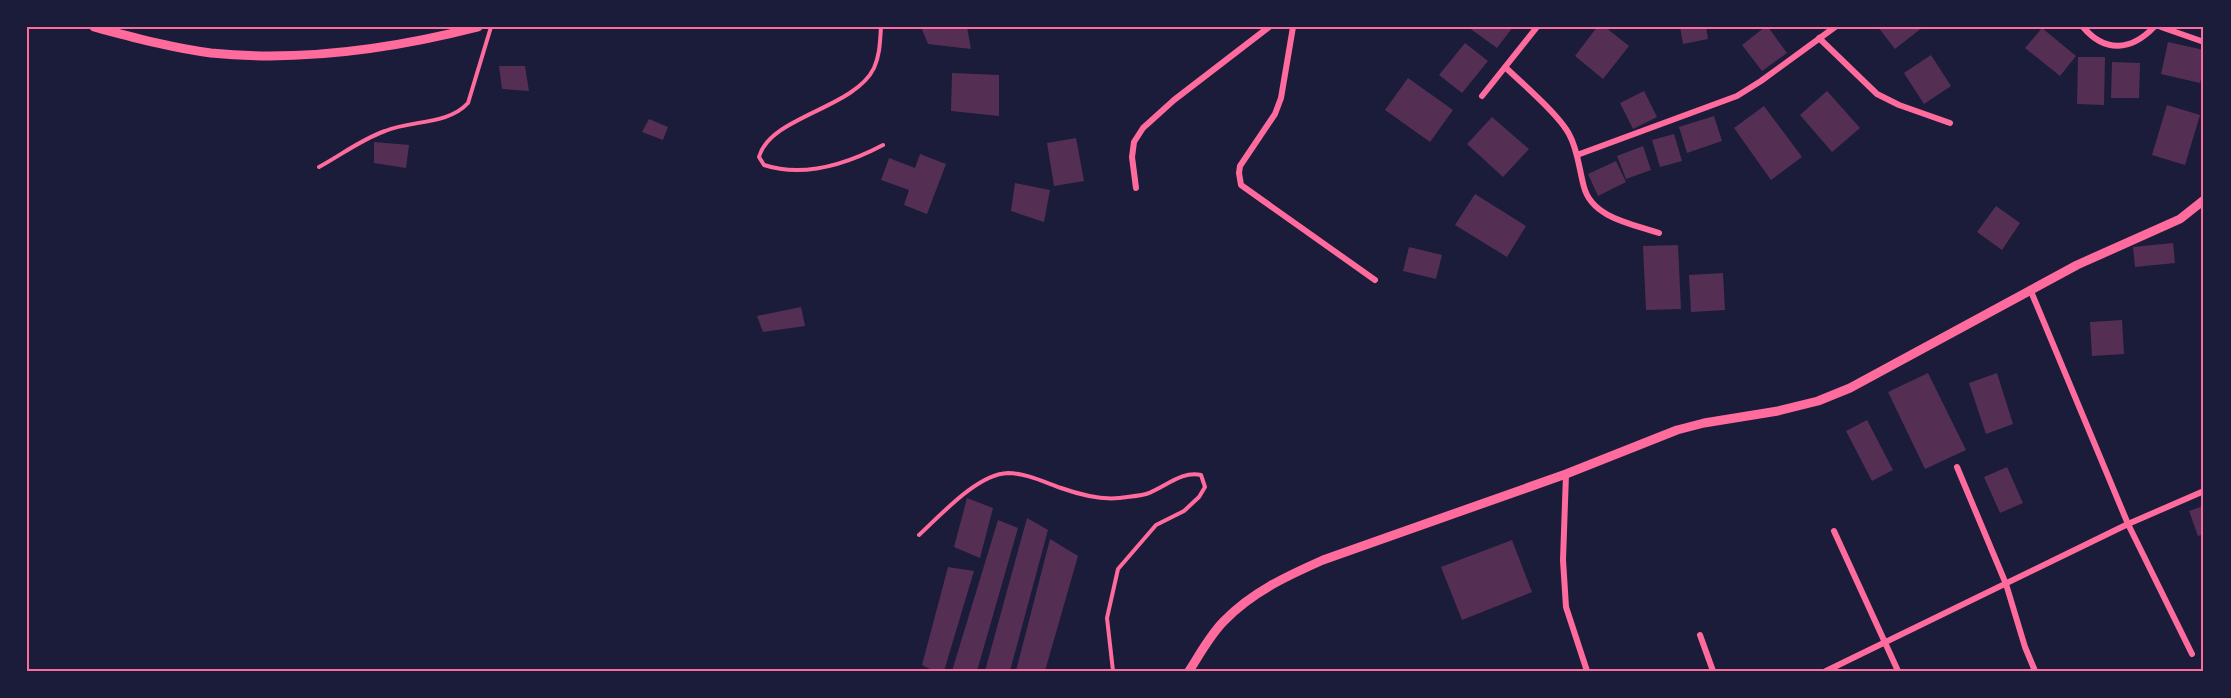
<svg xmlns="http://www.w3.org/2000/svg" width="2231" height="698" font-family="'Exo 2',sans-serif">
<rect width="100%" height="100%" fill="#1b1b3a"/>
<path fill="#542f53" d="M921 27H967L971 49 928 44Z
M1468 27H1513L1497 48Z
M1597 27H1605L1629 46 1603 79 1575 56Z
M1680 27H1706L1708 39 1683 44Z
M1765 27H1768L1787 53 1762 71 1742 45Z
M1878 27H1923L1895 49Z
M2042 28 2076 56 2060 76 2025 48Z
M2168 42 2204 50V64L2200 83 2161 74Z
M1465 43 1488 61 1462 93 1439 75Z
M1931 55 1951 86 1924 104 1904 73Z
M2078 57H2105L2104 105 2077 104Z
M2112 62 2140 63 2139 98H2111Z
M499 66H525L529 91 502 89Z
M952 73 999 75V116L951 111Z
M1408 78 1453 110 1430 142 1385 110Z
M1644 91 1657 117 1633 129 1620 103Z
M1827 91 1860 128 1832 152 1800 115Z
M2167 105 2200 115 2185 165 2152 155Z
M1764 106 1802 157 1771 180 1734 128Z
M1714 116 1722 141 1687 153 1679 127Z
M1492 117 1529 149 1503 177 1467 144Z
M649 119 668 127 663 140 642 132Z
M1674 134 1682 161 1660 167 1652 140Z
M1076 138 1084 181 1054 186 1047 143Z
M374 142 409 145 406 168 374 163Z
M1643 146 1651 170 1626 179 1617 156Z
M920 154 946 164 927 214 904 205 909 190 881 180 889 158 915 168Z
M1616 161 1626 182 1598 196 1588 174Z
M1015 183 1050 190 1044 222 1011 211Z
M1475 194 1526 226 1507 257 1455 225Z
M1996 206 2020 223 2002 250 1977 232Z
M2173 243 2175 263 2135 267 2133 247Z
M1678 245 1681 309 1646 310 1643 246Z
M1409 247 1442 255 1436 279 1403 271Z
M1723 273 1725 310 1691 312 1689 275Z
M801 307 805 326 763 332 757 316Z
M2122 320 2124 354 2092 356 2090 322Z
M1928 373 1966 450 1925 469 1888 392Z
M1997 373 2013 424 1986 434 1969 383Z
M1867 420 1893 470 1872 481 1846 431Z
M2007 467 2023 503 2000 513 1984 477Z
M967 498 993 508 980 558 954 547Z
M2204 506V534L2198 536 2189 511Z
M1027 518 1048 530 1010 671H985Z
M998 520 1018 528 977 671H952Z
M1050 539 1078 556 1045 671H1016Z
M1512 540 1532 592 1462 620 1441 567Z
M948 567 974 571 944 671H934L922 665Z"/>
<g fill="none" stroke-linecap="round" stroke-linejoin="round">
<path stroke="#ff6b9d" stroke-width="4" d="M881 27C880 41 880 55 874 68 854 109 770 116 759 157L764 165C804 178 847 164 883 145
M319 167C341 155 362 139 385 131 411 120 448 125 468 103L491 27
M919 535C940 516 977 474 1008 473 1025 473 1044 482 1061 488 1078 494 1100 500 1119 498 1128 497 1138 496 1146 494 1164 488 1182 470 1201 475L1205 487 1199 497 1184 511 1156 525 1118 569 1107 618 1113 671"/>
<path stroke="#ff6b9d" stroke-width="6" d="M1293 27 1281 98 1275 114 1240 166 1239 173 1241 185 1375 280
M2083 27C2105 53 2131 51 2154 27
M2161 27 2204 42
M1819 38 1877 94 1899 105 1950 123
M1505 67C1522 83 1559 115 1569 134 1578 150 1579 169 1584 187 1592 218 1633 224 1659 233
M1482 96 1537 27
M1577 155 1737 96 1761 81 1835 27
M1136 188 1132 157 1134 142 1143 128 1174 100 1269 27
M2030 289 2128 524 2192 654
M1957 467 2006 584 2025 647 2035 671
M1566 474 1563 560 1566 607 1587 671
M1834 531 1898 671
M1700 635 1713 671
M1826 671 2128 524 2204 491"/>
<path stroke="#ff6b9d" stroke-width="9" d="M94 27C132 37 172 48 211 53 299 62 392 49 478 27
M1189 671C1200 654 1210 635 1224 621 1252 592 1287 576 1323 560L1566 474 1677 430 1704 423 1778 411 1818 401 1850 388 2077 265 2180 219 2204 200"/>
</g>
<rect width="2231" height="698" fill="none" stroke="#1b1b3a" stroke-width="57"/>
<rect x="28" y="28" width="2174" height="642" fill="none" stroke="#ff6b9d" stroke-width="2"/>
</svg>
